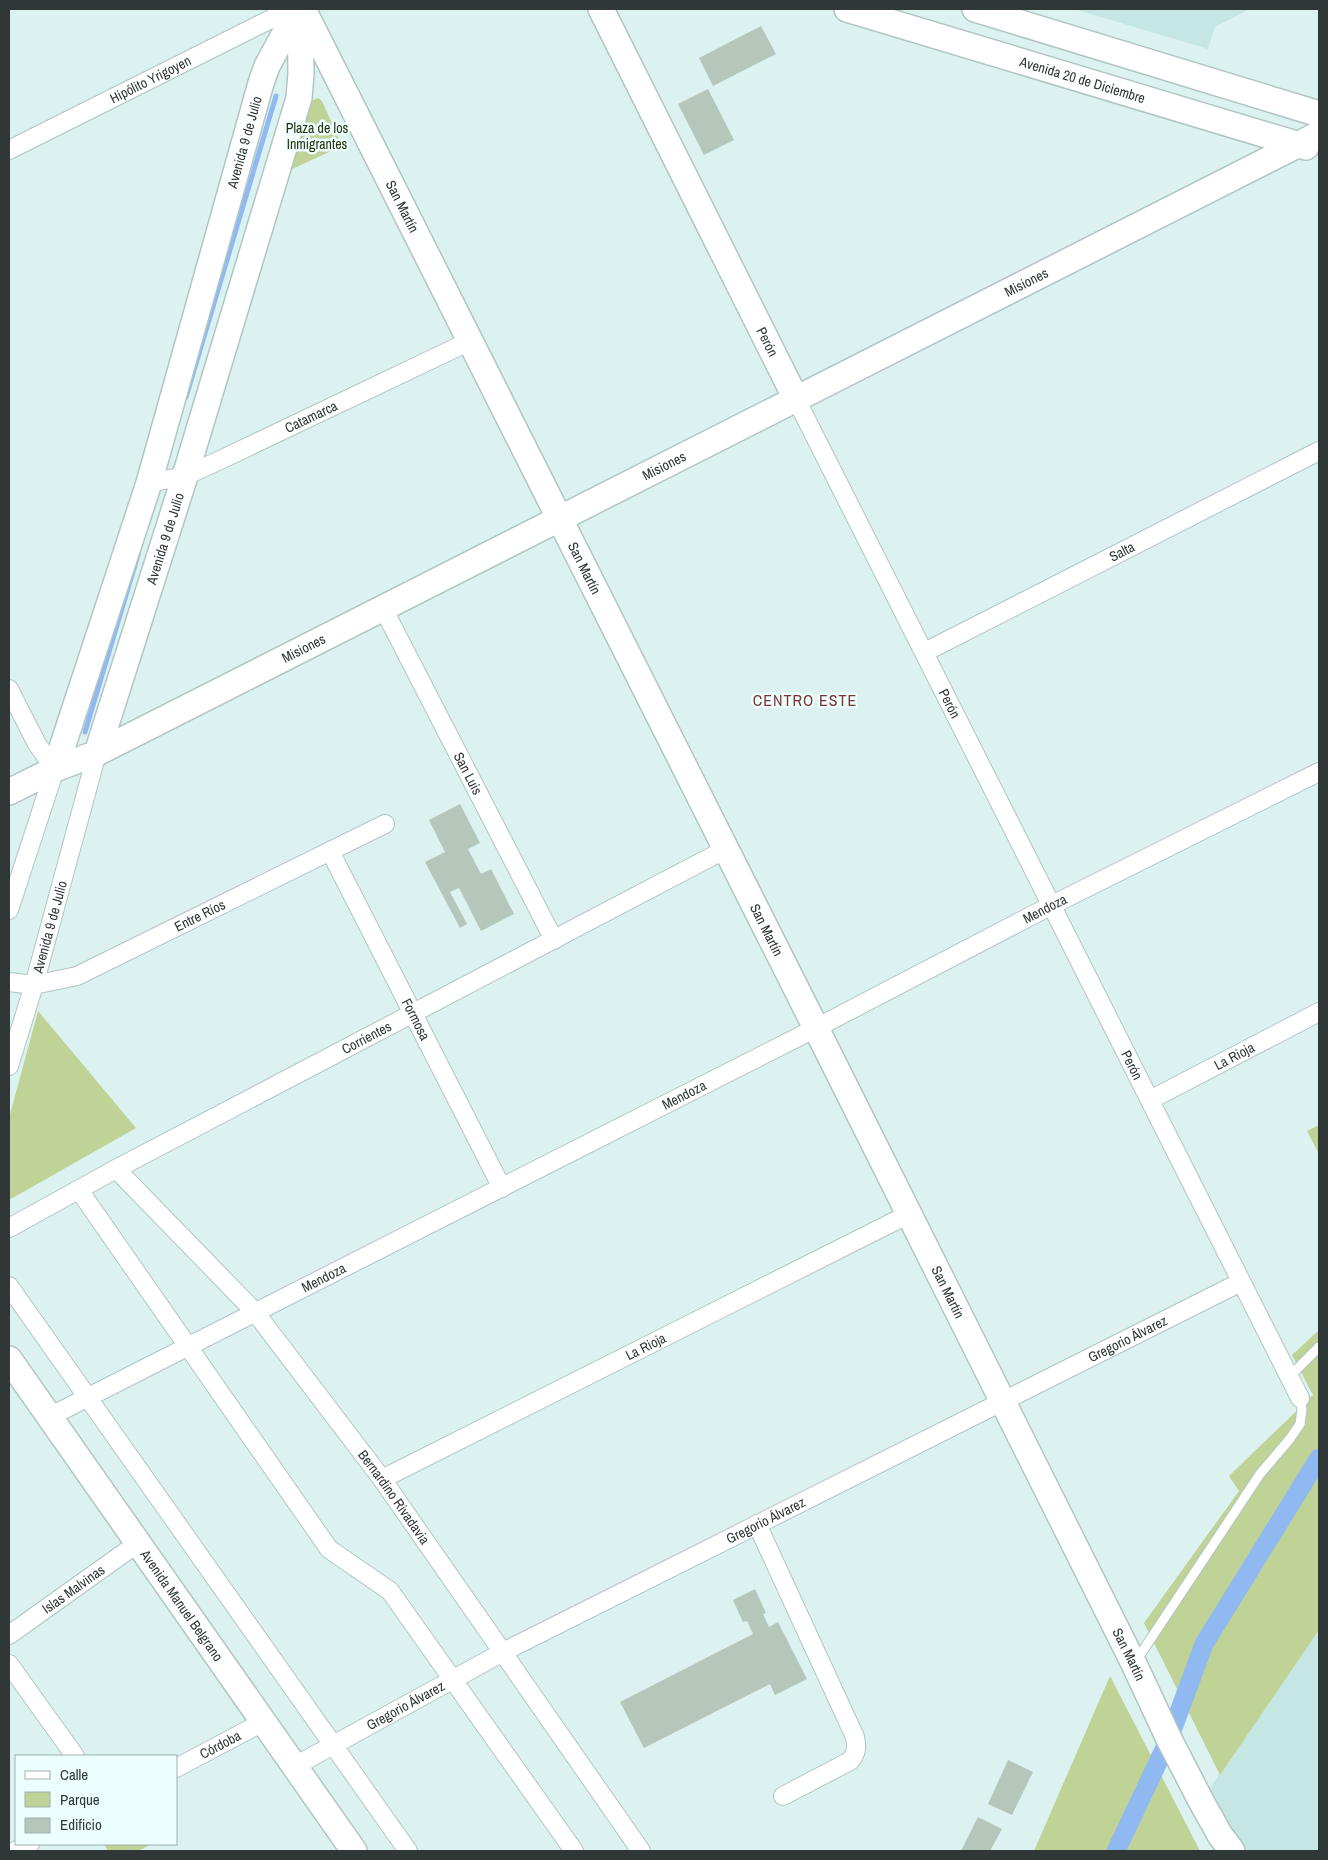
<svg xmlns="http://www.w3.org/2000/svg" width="1328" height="1860" font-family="'Archivo Narrow',sans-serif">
<rect width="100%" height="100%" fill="#dbf2f0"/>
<path fill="#c6e6e3" d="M1074 9H1250L1215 27 1208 49Z
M1319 1630V1851H1232L1201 1801Z"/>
<path fill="#bfd397" d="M318 98 322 101 342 146 288 171 311 101Z
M38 1011 136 1128 9 1200V1118Z
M1319 1125V1154L1307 1131Z
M1319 1330V1630L1220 1775 1144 1623 1239 1491 1229 1476 1313 1395 1292 1355Z
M1110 1676 1200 1851H1034Z
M104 1844H152L138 1851H108Z"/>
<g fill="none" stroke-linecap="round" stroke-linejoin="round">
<path stroke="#91b9f1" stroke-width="5" d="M186 397 276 96
M85 732 138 555"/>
<path stroke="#91b9f1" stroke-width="19" d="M1116 1851 1169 1739 1204 1644 1319 1458"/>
</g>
<path fill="#b5c7bb" d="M761 26 776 54 713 86 699 58Z
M708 89 734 140 704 155 678 104Z
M460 804 480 843 468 849 481 874 491 869 514 914 481 931 459 888 450 892 467 924 460 928 425 862 445 852 429 820Z
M755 1589 766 1613 763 1614 769 1627 778 1622 807 1679 775 1695 770 1684 644 1748 620 1702 753 1634 747 1621 743 1622 733 1600Z
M1008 1760 1033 1772 1012 1815 988 1804Z
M978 1817 1002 1829 990 1851H961Z"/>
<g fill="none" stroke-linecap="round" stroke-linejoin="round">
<defs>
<path id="lane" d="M1289 1377 1319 1347
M1136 1661 1260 1474 1289 1440 1300 1424 1302 1410 1300 1398"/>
<g id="street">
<path id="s1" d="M9 150 291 9"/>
<path id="s2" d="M796 399 1300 1398"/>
<path id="s3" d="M149 483 185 476 216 462 470 341"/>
<path id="s4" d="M383 608 554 940"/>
<path id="s5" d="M925 652 1319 451"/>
<path d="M9 689 37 744 55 769 9 910"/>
<path id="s6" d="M330 851 502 1188"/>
<path id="s7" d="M9 982 34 985 77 976 385 824"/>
<path id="s8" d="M9 1066 34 985 97 753"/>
<path id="s9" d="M1150 1100 1319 1012"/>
<path id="s10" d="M116 1169 255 1312 382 1479 641 1851"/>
<path d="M79 1190 329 1549 390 1591 574 1851"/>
<path id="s11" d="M9 1228 116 1169 726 849"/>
<path d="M9 1286 408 1851"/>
<path id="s12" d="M49 1417 816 1028 1052 905 1319 772"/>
<path id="s13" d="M382 1479 909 1214"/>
<path d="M757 1524 855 1737C857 1747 857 1753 850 1761L783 1796"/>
<path id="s14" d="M9 1635 138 1543"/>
<path d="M9 1664 75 1756"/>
<path id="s15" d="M295 1766 503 1652 1241 1282"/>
<path id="s16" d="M176 1768 263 1722"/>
<path d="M15 1851 30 1844"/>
</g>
<g id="secondary">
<path id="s17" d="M303 9 816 1028 1134 1664 1169 1739 1201 1801 1220 1835 1232 1851"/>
<path id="s18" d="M601 9 796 399"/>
<path id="s19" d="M847 9 1306 147"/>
<path d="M975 9 1319 114"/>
<path id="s20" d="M97 753 185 476 299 98 301 73 300 11"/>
<path id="s21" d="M55 769 149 483 261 83 267 66 298 9"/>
<path id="s22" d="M9 792 55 769 97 753 1319 134"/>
<path id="s23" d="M9 1359 354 1851"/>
</g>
</defs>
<use href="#lane" stroke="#afc6c4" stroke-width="11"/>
<use href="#street" stroke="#afc6c4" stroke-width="20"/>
<use href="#secondary" stroke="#afc6c4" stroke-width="28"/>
<use href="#lane" stroke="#fff" stroke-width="9"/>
<use href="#street" stroke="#fff" stroke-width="18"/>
<use href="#secondary" stroke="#fff" stroke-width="25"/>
</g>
<g text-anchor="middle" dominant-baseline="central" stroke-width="5" stroke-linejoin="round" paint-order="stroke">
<g font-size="14" fill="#2f3837" stroke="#ecfefd">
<text stroke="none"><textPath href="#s1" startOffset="158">Hipólito Yrigoyen</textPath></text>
<text stroke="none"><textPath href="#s19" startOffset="246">Avenida 20 de Diciembre</textPath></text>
<text stroke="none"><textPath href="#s21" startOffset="655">Avenida 9 de Julio</textPath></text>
<text stroke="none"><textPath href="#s17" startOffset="221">San Martín</textPath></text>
<text stroke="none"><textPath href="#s22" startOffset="1138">Misiones</textPath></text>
<text stroke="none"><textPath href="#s18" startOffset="372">Perón</textPath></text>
<text stroke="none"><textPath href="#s3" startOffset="176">Catamarca</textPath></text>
<text stroke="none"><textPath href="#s22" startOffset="732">Misiones</textPath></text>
<text stroke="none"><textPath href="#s20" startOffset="225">Avenida 9 de Julio</textPath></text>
<text stroke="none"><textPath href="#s5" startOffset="221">Salta</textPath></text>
<text stroke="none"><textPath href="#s17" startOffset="626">San Martín</textPath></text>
<text stroke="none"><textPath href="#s22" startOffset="328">Misiones</textPath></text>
<text stroke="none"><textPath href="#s2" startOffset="341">Perón</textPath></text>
<text stroke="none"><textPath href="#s4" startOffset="186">San Luis</textPath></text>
<text stroke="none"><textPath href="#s12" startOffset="1118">Mendoza</textPath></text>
<text stroke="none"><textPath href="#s7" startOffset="206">Entre Ríos</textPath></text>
<text stroke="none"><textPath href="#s8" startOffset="145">Avenida 9 de Julio</textPath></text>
<text stroke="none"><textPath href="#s17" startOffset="1031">San Martín</textPath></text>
<text stroke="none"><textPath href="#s6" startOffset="189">Formosa</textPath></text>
<text stroke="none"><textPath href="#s11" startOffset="405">Corrientes</textPath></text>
<text stroke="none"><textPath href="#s9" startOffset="95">La Rioja</textPath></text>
<text stroke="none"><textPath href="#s2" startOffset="746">Perón</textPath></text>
<text stroke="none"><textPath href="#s12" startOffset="712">Mendoza</textPath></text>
<text stroke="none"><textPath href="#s12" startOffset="308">Mendoza</textPath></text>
<text stroke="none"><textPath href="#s17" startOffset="1436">San Martín</textPath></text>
<text stroke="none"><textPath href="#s15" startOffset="936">Gregorio Álvarez</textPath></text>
<text stroke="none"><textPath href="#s13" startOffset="295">La Rioja</textPath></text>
<text stroke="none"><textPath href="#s10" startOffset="431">Bernardino Rivadavia</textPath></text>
<text stroke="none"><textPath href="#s15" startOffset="531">Gregorio Álvarez</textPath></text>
<text stroke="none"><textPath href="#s14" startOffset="79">Islas Malvinas</textPath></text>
<text stroke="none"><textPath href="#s23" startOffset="301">Avenida Manuel Belgrano</textPath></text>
<text stroke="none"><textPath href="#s17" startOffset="1841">San Martín</textPath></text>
<text stroke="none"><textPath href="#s15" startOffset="126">Gregorio Álvarez</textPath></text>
<text stroke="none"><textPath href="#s16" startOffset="50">Córdoba</textPath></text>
</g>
<g font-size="14" fill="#27320e" stroke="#ecfefd">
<text x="317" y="128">Plaza de los<tspan x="317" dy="16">Inmigrantes</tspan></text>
</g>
<g font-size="16" letter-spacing="1" fill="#7c3533" stroke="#ecfefd">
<text x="805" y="700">CENTRO ESTE</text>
</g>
</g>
<rect width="1328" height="1860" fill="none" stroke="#2f3837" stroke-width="20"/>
<rect x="15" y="1755" width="162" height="90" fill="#ecfefd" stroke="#a0afae"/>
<rect x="25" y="1771" width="25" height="8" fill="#ffffff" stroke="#a0afae"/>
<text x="60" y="1780" font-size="15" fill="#2f3837">Calle</text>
<rect x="25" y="1792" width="25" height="15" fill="#bfd397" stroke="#a0afae"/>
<text x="60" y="1805" font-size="15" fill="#2f3837">Parque</text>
<rect x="25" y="1818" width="25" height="15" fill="#b5c7bb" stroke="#a0afae"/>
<text x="60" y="1830" font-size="15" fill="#2f3837">Edificio</text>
</svg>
